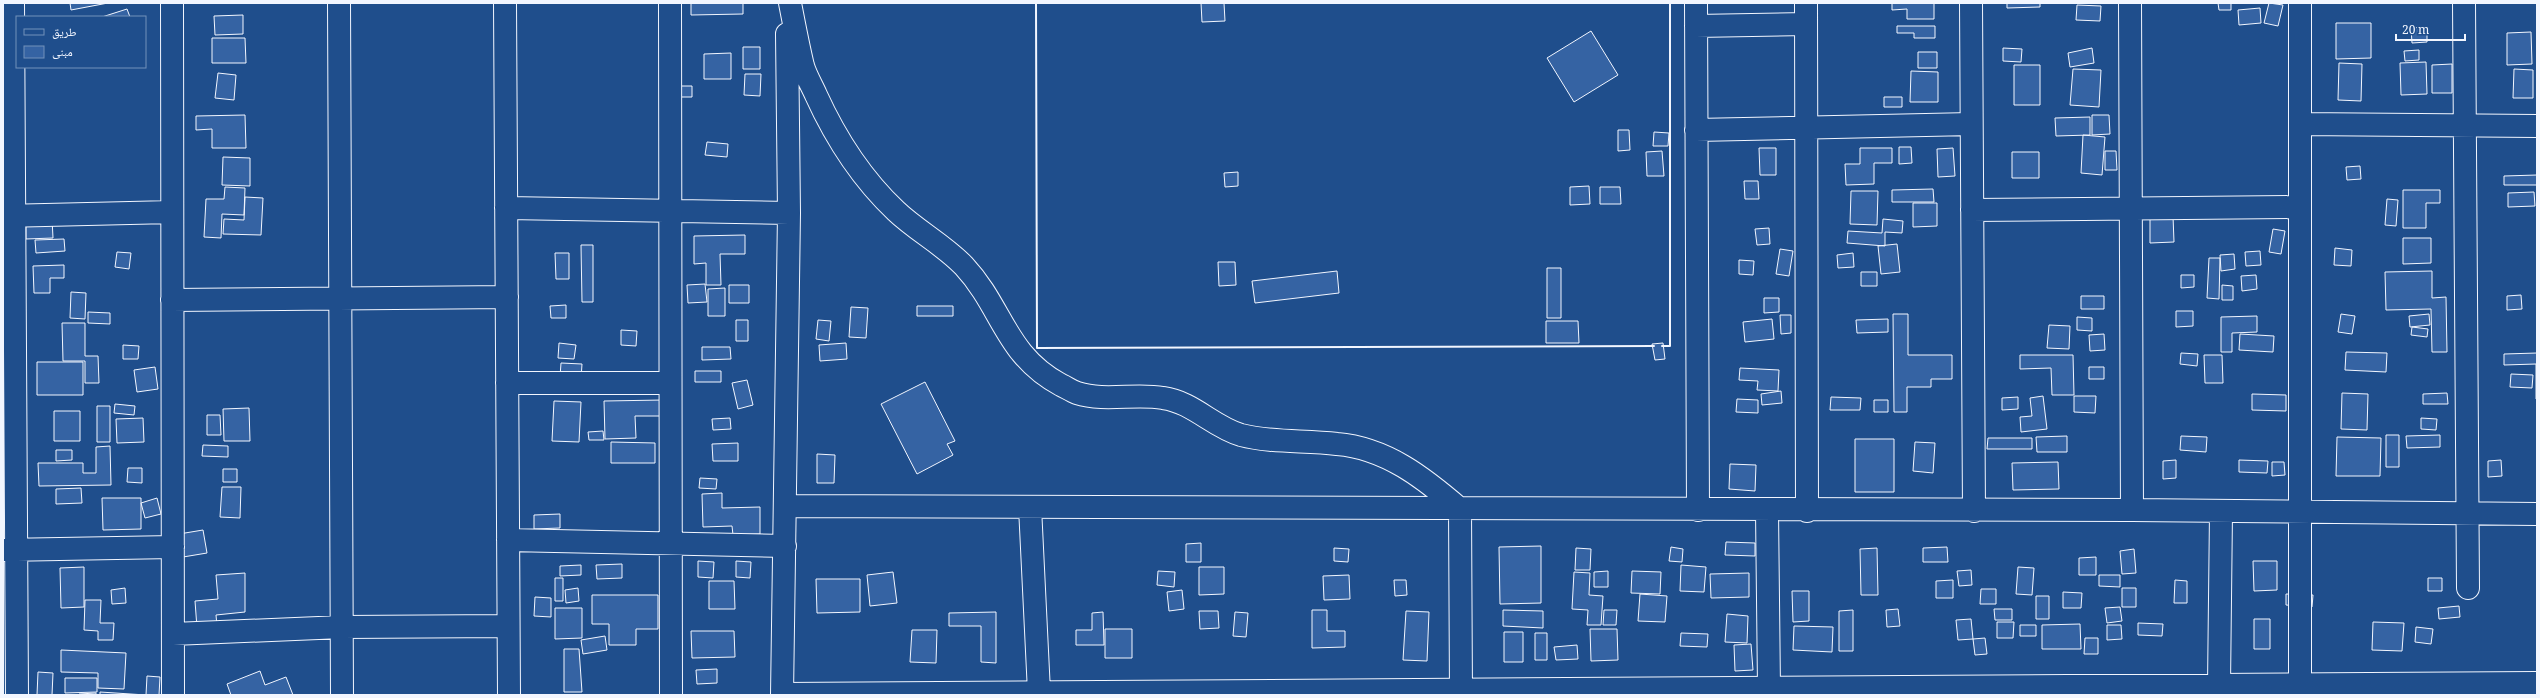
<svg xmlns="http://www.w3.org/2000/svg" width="2540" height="698" font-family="Georgia,'Noto Naskh Arabic',serif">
<rect width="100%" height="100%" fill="#1f4e8c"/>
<path fill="#3563a3" stroke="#f2f6ff" d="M70 3H108L71 10Z
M691 3H743V14L691 15Z
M1201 3H1224L1225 21 1202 22Z
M1892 3H1934V19H1907V9L1892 10Z
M2007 3H2040V7L2007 8Z
M2218 3H2231V10H2219Z
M2269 3 2283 5 2278 26 2264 23Z
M2077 5 2101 6 2100 21 2076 20Z
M2260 8 2261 23 2239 25 2238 10Z
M127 9 130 17H102Z
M243 15V34L215 35 214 16Z
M2336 23H2371V58L2336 59Z
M1897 26H1935V38H1914V33H1897Z
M2427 27V42L2412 43 2411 28Z
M1591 31 1618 75 1574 102 1547 58Z
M2531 32 2532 64 2507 65V33Z
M212 38H245L246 63H212Z
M743 47H760V69H743Z
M2003 48 2022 49 2021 62 2003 61Z
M2092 48 2094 63 2070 67 2068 53Z
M2419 50V60L2405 61 2404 51Z
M1918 52H1937V68H1918Z
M731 53V79H704V54Z
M2426 62 2427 94 2401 95 2400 63Z
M2339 63 2362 64 2361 101 2338 100Z
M2452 64V93H2432V65Z
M2014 65H2040V105H2014Z
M2073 69 2101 70 2099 107 2070 105Z
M2514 69 2533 70V98H2513Z
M1911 71 1938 72V102H1910Z
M218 73 236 75 234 100 215 98Z
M745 74H761L760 96 744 95Z
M678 86H692V97H678Z
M1884 97H1902V107H1884Z
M245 115 246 148H212V129L196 130V116Z
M2092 115H2109L2110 134 2092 135Z
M2090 117V135L2056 136 2055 118Z
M1618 130H1629L1630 150 1618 151Z
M1654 132 1669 133 1668 146H1653Z
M2083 135 2105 137 2102 175 2081 173Z
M707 142 728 144 727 157 705 155Z
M1899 147H1911L1912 163 1899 164Z
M1759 148H1776V175H1760Z
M1860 148H1892V163H1874V184L1846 185 1845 164H1860Z
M1953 148 1955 176 1938 177 1937 149Z
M1662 151 1664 176H1647L1646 152Z
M2105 151H2116L2117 170H2105Z
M2012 152H2039V178H2012Z
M223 157 250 158V186L222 185Z
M2360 166 2361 179 2347 180 2346 167Z
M1238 172V186L1225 187 1224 173Z
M2537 175V185H2504V176Z
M1744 181H1758L1759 199H1745Z
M1589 186 1590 204 1570 205V187Z
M225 187 245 188 244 215 222 214 221 238 204 237 206 199H224Z
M1600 187H1620L1621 204H1600Z
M1933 189 1934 202H1892V190Z
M2403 190H2440V203H2426V228H2403Z
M1851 191H1878L1877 225 1850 224Z
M2534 192 2535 206 2508 207V193Z
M245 197 263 198 261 235 223 234 224 219 244 220Z
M2387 199 2398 200 2396 226 2385 225Z
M1913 203H1937V226L1913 227Z
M2173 216 2174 242 2150 243V217Z
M52 218 53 238 26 239V219Z
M1883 219 1903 221 1902 233 1885 232V246L1847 243 1848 231 1882 233Z
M1769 228 1770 244 1757 245 1755 229Z
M2273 229 2285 231 2281 254 2269 252Z
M745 235V254H720L721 285H706V263L694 264V236Z
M3 237 6 238 3 281Z
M2403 238H2431V263L2403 264Z
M64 239 65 251 36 253 35 240Z
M1897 244 1900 272 1881 274 1878 246Z
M581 245H593V302H582Z
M2335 248 2352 250 2351 266 2334 265Z
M1780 249 1793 251 1789 276 1776 274Z
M2260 251 2261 265 2246 266 2245 252Z
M117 252 131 253 129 269 115 267Z
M555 253H569V279H556Z
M1853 253 1854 267 1838 268 1837 255Z
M2234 254 2235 269 2221 271 2220 255Z
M2209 258H2220L2219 299 2207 298Z
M1739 260 1754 261 1753 275 1739 274Z
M1218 262H1235L1236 285 1219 286Z
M64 265V278H50V293H34L33 266Z
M1547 268H1561V318H1547Z
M1337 271 1339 293 1255 303 1252 281Z
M2432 271V298L2446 297 2447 352H2432L2431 309 2386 310 2385 272Z
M1861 272H1877V286H1861Z
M2181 275H2194V287L2181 288Z
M2256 275 2257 289 2242 291 2241 276Z
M705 284 707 302 688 303 687 285Z
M729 285H749V303H729Z
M2222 285 2233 286V300H2222Z
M725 288V316H708V289Z
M71 292 86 293 85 319 70 318Z
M2521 295 2522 309 2507 310V296Z
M2081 296H2104V309H2081Z
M1764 298H1779V312L1764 313Z
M566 305V318H551L550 306Z
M917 306H953V316H917Z
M851 307 868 308 866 338 849 337Z
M2176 311H2193V326L2176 327Z
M88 312 110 313V324L88 323Z
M1893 314H1908V355H1952V379H1931V387H1907V412H1894Z
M2341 314 2355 316 2352 334 2338 332Z
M2429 314 2430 325 2410 327 2409 316Z
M1780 315H1791V333L1781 334Z
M2257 316V332L2232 333V352H2221V317Z
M2077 317 2092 318V331L2077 330Z
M1772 319 1774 339 1745 342 1743 322Z
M1888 319V332L1857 333 1856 320Z
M736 320H748V341H736Z
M818 320 831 321 829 341 816 339Z
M1546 321H1578L1579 343H1546Z
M62 323H85V356H98L99 383H85V361H63Z
M2049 325 2070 326 2069 349 2047 348Z
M2412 327 2428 329 2427 337 2411 335Z
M621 330 637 331 636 346 621 345Z
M2104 334 2105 350 2090 351 2089 335Z
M2240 334 2274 336 2273 352 2239 350Z
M559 343 576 345 574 359 558 358Z
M846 343 847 359 820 361 819 345Z
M1663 343 1665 359 1655 360 1652 344Z
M123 345 139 346 138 359H123Z
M702 347H730L731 359 702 360Z
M2346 352 2387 353 2386 372 2345 370Z
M2181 353 2198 354 2197 366 2180 364Z
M2537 353V399H2536V364L2504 365V354Z
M2020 355H2073L2074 395H2052L2051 368 2020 369Z
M2204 355H2222L2223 383H2205Z
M37 362H83V395H37Z
M561 363 582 364 581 379 560 377Z
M155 367 158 389 137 392 134 370Z
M2089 367H2104V379H2089Z
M1740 368 1779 370 1778 391 1757 390 1758 381 1739 380Z
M695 371H721V382H695Z
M2511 374 2533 375 2532 388 2510 387Z
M747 380 753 405 738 409 732 383Z
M925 382 955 441 947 444 953 455 917 474 881 404Z
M1781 391 1782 403 1762 405 1761 394Z
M2342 393 2368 394 2367 430 2341 429Z
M2447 393 2448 404H2423V394Z
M2252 394 2286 395V411L2252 410Z
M2043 396 2047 429 2021 432 2020 417 2032 416 2030 398Z
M2074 396H2096L2095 413 2074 412Z
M1831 397 1861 398 1860 410H1830Z
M2018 397V409L2002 410V398Z
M1737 399 1758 400V413L1736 412Z
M663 400 664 416H635L636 438 605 439 604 401Z
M1874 400H1888V412H1874Z
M554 401 581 402 579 442 552 441Z
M115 404 135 406 134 415 114 413Z
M97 406H110V442H97Z
M249 408 250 441H224L223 409Z
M54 411H80V441H54Z
M207 415H220L221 435H207Z
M143 418 144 442 117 443 116 419Z
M730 418 731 429 713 430 712 419Z
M2421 418 2437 419 2436 430 2421 429Z
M603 431 604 440H589L588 432Z
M2386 435H2399V467H2386Z
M2440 435V447L2407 448 2406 436Z
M2067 436V452H2037L2036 437Z
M2181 436 2207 437 2206 452 2180 450Z
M2337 437 2381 438 2380 476H2336Z
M1988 438H2032V449H1987Z
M1855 439H1894V492H1855Z
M611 442 655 443V463H611Z
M1915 442 1935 443 1933 473 1913 471Z
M738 443V461H713L712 444Z
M203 445 228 446V457L202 456Z
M110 446 111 485 39 486 38 463H83V473H96V447Z
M56 450H72V460L56 461Z
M817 454 835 455 834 483H817Z
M2176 460V478L2163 479V461Z
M2239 460 2268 461 2267 473 2239 472Z
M2501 460 2502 476 2488 477V461Z
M2058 462 2059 489 2013 490 2012 463Z
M2272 462H2284L2285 475 2272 476Z
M1730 464 1756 465 1755 491 1729 489Z
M128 468H142V483L127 482Z
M223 469H237V482H223Z
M700 478 717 479 716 489 699 488Z
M222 487H241L240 518 220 517Z
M81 488 82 503 56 504V489Z
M722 493V508L760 507V534L733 535 732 526 703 527 702 494Z
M102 498H141V529L103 530Z
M157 498 161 514 145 518 141 503Z
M560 514V528L534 529V515Z
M203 530 207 553 183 557 179 534Z
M1726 542 1755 543V556L1725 555Z
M1201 543V562H1186V544Z
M1541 546V603L1500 604 1499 547Z
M1671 547 1683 549 1682 562 1669 561Z
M1947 547 1948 562H1923V548Z
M1334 548 1349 549 1348 562 1334 561Z
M1576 548 1591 549 1590 570H1575Z
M1877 548 1878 595H1861L1860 549Z
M2134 549 2136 573 2122 574 2120 551Z
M2096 557V575H2079V558Z
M698 561 714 562 713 578 698 577Z
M736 561 751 562 750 578 736 577Z
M2253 561H2277V590L2254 591Z
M622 564V578L597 579 596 565Z
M581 565V575L560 576V566Z
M1681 565 1706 567 1704 592 1680 591Z
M84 567V607L61 608 60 568Z
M1199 567H1224V594L1199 595Z
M2018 567 2034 568 2032 595 2016 594Z
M1971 570 1972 585 1959 586 1957 571Z
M1158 571 1175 572 1174 587 1157 585Z
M1608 571V587H1594V572Z
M1632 571 1661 572 1660 594 1631 593Z
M893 572 897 603 870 606 867 575Z
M1574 572 1590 573 1589 595 1603 596 1601 625H1587L1588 610 1572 609Z
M245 573V612L216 615 217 626 197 628 195 601 218 599 216 575Z
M1749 573V597L1711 598 1710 574Z
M1349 575 1350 599 1324 600 1323 576Z
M2099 575H2120V587L2099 586Z
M555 578H563V601H555Z
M2428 578H2442V591H2428Z
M816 579H860V612L817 613Z
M1394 580H1406L1407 595 1395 596Z
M1953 580V598H1936V581Z
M2175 580 2187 581V603H2174Z
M709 581H734L735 609H709Z
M125 588 126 603 112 604 111 590Z
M578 588 579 601 566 603 565 590Z
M2122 588H2136V607H2122Z
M1981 589H1996V604H1980Z
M1182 590 1184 609 1169 611 1167 592Z
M1792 591H1809V621L1793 622Z
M2063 592 2082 593 2081 608H2063Z
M1640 594 1667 596 1665 622 1638 621Z
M2286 594 2313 595 2312 607 2286 605Z
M592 595H658V629H636V645H609V624H592Z
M2036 596H2049V619H2036Z
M535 597 551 598V617L534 616Z
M85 600H101L100 623H114L113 640H98V631L84 630Z
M2459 606 2460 617 2439 619 2438 608Z
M2120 607 2122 621 2107 623 2105 608Z
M555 608H582V638L555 639Z
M1898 609 1900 626 1887 627 1886 610Z
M1994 609H2012V620H1995Z
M1312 610H1327V631H1345V647L1312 648Z
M1503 610 1543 611V628L1503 626Z
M1604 610H1617L1616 625H1603Z
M1853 610V651H1839V611Z
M1199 611H1218L1219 628 1200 629Z
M1406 611 1429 612 1427 661 1403 660Z
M996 612V663L981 662V626H949V613Z
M1103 612 1104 645H1076V630H1092V613Z
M1235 612 1248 613 1246 637 1233 636Z
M1727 614 1748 616 1747 643 1725 642Z
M1971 619 1973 639 1958 640 1956 620Z
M2254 619H2270V649H2254Z
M1997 622H2014L2013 638H1997Z
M2373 622 2404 623 2402 651 2372 650Z
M2138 623 2163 624 2162 636 2138 635Z
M2080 624 2081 649H2042V625Z
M2020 625H2036V636H2020Z
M2107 625H2121L2122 639 2107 640Z
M1794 626 1833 627 1832 652 1793 650Z
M2416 627 2433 629 2431 644 2415 642Z
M1105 629H1132V658H1105Z
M1590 629H1617L1618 660 1591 661Z
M912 630H937L936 663 910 662Z
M691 631H734L735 657 692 658Z
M1504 632H1523V662H1504Z
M1535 633H1547V660H1535Z
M1681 633 1708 634 1707 647 1680 646Z
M605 636 607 650 583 654 581 640Z
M1985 638 1987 654 1975 655 1973 639Z
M2085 638H2098V654H2084Z
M1751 644 1753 670 1735 671 1734 645Z
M1577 645 1578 659 1556 660 1554 647Z
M564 649H579L582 692H564Z
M61 650 126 653 124 689 98 688V673L61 672Z
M717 669V683L697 684 696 670Z
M260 671 265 685 286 677 293 695H231L227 684Z
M38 672 53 673 52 695H37Z
M147 676 160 677 159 695H100V692L146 695Z
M65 678H97V692L65 693Z
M96 693V695H79V694Z"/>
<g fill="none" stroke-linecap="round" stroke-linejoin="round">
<defs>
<path id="minor" d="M13 3 17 695
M172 3 173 695
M339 3 342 695
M505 3 509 695
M670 3 671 695
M790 3C794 24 798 45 803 66 806 76 812 86 816 95 836 139 861 178 896 211 917 231 944 245 964 266 1003 308 1005 355 1061 385 1066 387 1071 391 1077 393 1105 402 1135 393 1163 398 1193 402 1213 427 1241 435 1272 443 1305 440 1337 444 1386 448 1424 478 1460 509L1461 695
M1696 3 1698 510
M1806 3 1807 511
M1971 3 1974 511
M2130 3 2132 510
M2464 3 2468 588
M1696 26 1806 24
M2300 124 2537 126
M1696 130 1971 124
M506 208 789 213
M1972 210 2300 207
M3 216 172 212
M172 300 507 297
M507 383H669
M785 506 2132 510 2537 514
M1030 507 1039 692
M1767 511 1769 688
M508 540 785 546
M3 550 173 547
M173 634 342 627 508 626
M2219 685 2221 512
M782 694 2537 683
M782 695 789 213 787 34
M2300 695V3"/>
</defs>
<use href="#minor" stroke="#f2f6ff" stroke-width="24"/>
<use href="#minor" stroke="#1f4e8c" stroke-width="22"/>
<path stroke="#f2f6ff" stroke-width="2" d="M1036 3 1037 348 1654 346
M1662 346H1670V3"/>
</g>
<rect width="2540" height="698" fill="none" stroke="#f2f6ff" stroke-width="8"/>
<rect x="16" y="16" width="130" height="52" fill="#1f4e8c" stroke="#7391ba"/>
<rect x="24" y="29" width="20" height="6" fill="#1f4e8c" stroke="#7391ba"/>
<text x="52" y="36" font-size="12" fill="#f2f6ff">طريق</text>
<rect x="24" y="46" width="20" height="12" fill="#3563a3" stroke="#7391ba"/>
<text x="52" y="56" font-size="12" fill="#f2f6ff">مبنى</text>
<path d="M2396 34v6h69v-6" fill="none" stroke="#f2f6ff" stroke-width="2"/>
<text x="2402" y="34" font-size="12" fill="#f2f6ff" stroke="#1f4e8c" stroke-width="3" paint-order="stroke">20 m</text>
</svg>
